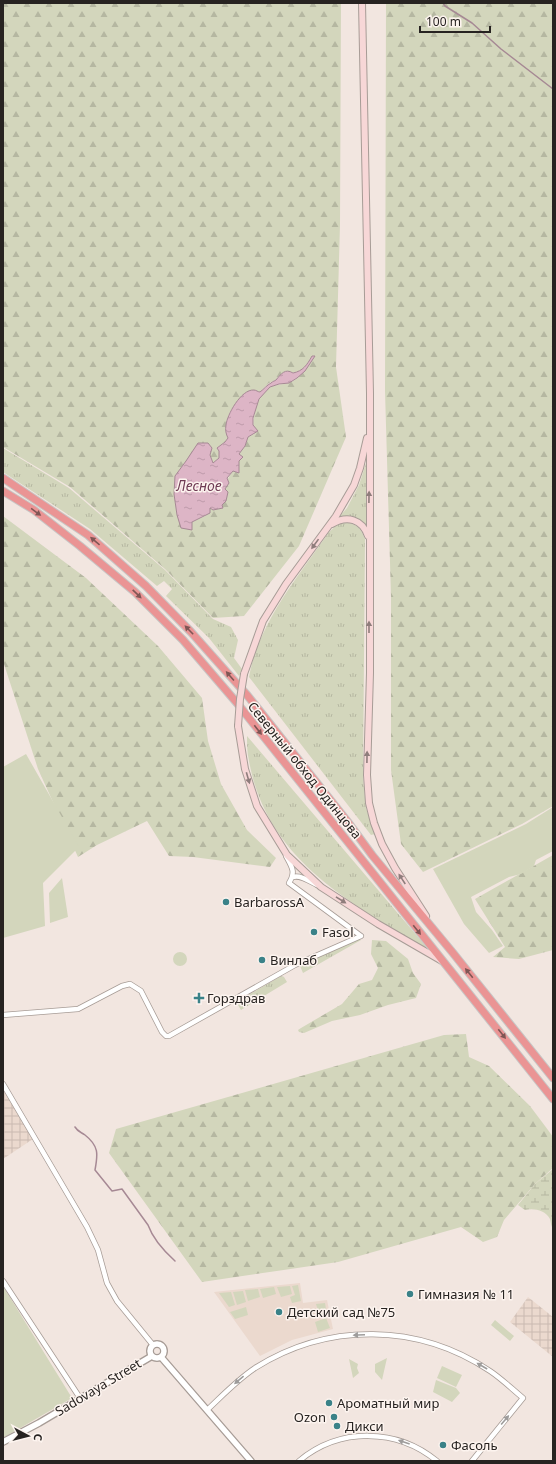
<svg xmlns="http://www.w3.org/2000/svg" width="556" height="1464" font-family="'Noto Sans',sans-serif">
<defs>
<pattern id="industrial-grid" width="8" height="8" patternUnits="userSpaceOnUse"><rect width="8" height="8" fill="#ebd9ce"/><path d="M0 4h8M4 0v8" fill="none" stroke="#cabab1"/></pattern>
<pattern id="grass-tufts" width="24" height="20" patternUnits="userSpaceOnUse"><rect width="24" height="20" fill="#d3d6bc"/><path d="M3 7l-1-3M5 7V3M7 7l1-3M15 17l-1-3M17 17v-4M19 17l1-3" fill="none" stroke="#b5b7a1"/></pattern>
<pattern id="forest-firs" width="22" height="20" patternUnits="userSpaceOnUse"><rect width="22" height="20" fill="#d3d6bc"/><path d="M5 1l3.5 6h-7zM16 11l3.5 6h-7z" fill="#b5b7a1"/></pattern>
<pattern id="wetland-marsh" width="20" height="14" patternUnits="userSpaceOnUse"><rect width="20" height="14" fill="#d3d6bc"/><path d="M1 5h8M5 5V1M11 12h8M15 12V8" fill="none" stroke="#b5b7a1"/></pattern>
<pattern id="water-ripples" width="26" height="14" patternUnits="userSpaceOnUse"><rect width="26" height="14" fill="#ddb5c6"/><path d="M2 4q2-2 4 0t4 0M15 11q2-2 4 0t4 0" fill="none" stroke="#be9baa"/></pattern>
</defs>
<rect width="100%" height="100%" fill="#f2e6e0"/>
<path fill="#ebd9ce" d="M300 1283 303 1303 327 1300 333 1329 292 1340 260 1356 214 1292Z"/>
<path fill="url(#industrial-grid)" d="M3 1090 33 1139 3 1159Z
M528 1297 553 1317V1357L510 1322Z"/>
<path fill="url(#grass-tufts)" d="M3 448 69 488 165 570 213 619 231 627 238 640 234 658 242 669 239 676 209 638 166 596 172 589 164 581 157 586 90 529 3 472Z
M368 457 367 525 356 518 340 516 347 508 359 485Z
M345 522C358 525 360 527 365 539L363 777 366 808 375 834 371 835 249 677C259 622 298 577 329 532L337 525Z
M247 736 430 951C351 903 267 861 249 761 247 753 247 744 247 736Z
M354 936 361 940 303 973 300 966Z
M281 976 284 977 287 982 241 1010 238 1005V1001Z"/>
<path fill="url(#forest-firs)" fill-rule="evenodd" d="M3 3H341L340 225 336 367 346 437 299 546 244 616 213 618 165 569 70 487 3 447ZM312 356C307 367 301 379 288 383 283 385 276 384 271 387 255 396 252 418 254 434L248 437 245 446 239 454 236 472 233 471C225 481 224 489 226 501L222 505 209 508 205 516 192 522 175 476 186 461 210 455 213 463 219 458V451L217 448 225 442 228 438C221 419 234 404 247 392H260L269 383 276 380 278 377 286 371C301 375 305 368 312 356Z
M386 3H553V806L522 824 423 872 401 844 391 770V597L385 391Z
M3 516 86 578 158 646 202 698 208 741 221 784 247 830 276 858 270 867 193 857 169 856 147 821 97 845 78 857 38 769 3 661Z
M553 855V950L519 959 493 957 505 947 475 899Z
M372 940 386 941 408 959 413 973 421 984 416 998 388 1005 360 1015 332 1021 304 1033 299 1032 298 1030 301 1028 342 1004 359 984 372 980 378 968 371 954Z
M466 1034 469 1057 489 1066 530 1106 548 1130 553 1137V1168L535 1184 504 1220 497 1237 483 1242 461 1227 338 1262 202 1282 109 1153 116 1129 444 1035Z"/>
<path fill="url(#wetland-marsh)" d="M553 1169V1229C551 1226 551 1223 550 1219 545 1210 534 1208 525 1210L518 1205 535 1184Z"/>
<path fill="#d3d6bc" d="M26 754 79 847 43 883 45 926 3 938V767Z
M553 807V851L536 860 534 866 521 874 509 877 471 897 476 912 492 930 503 946 489 953 464 924 433 869 526 824Z
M62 878 68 917 50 923 49 893Z
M173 959a7 7 0 1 1 14 0a7 7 0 1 1-14 0Z
M298 1285 301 1301 292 1303 290 1297 295 1295 292 1286Z
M3 1286 72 1398 3 1438Z
M290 1286 292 1294 281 1297 277 1287Z
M274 1287 276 1294 263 1298 260 1289Z
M258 1289 260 1297 248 1301 245 1290Z
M243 1291 246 1302 237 1305 233 1292Z
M231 1292 235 1305 229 1307 219 1293Z
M325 1303 327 1315 320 1317 316 1304Z
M246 1307 248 1315 235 1319 230 1312Z
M326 1318 330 1328 318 1332 315 1322Z
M495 1320 514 1336 510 1341 491 1325Z
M387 1358 382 1380 375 1372V1364Z
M349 1359 358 1364 357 1368 359 1373 353 1378Z
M442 1366 462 1375 456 1387 437 1378Z
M436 1380 456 1388 460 1393 452 1402 433 1392Z"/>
<path fill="url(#water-ripples)" stroke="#a68994" d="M312 356H315L305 371 297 378 289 383 279 384 270 387 259 399 253 418V425L258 431 248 437 245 446 239 454 243 457 239 461V473L233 471 227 478 229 483 225 489 228 492 226 501 222 505 223 508 213 510 210 508V513L192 522V530L181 528 177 515 174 494 175 476 186 461 198 443H208L212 448 210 455 213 463 219 458V451L217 448 225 442 228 438C226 434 225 430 226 425 227 415 241 389 254 390 256 390 258 392 260 392 264 389 267 385 271 383 273 381 275 381 276 380 281 374 285 368 293 373 303 371 307 365 312 356Z"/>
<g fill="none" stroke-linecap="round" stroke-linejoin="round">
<path stroke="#a68994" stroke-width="1.5" d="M443 3 445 6 472 23 501 49 553 89
M75 1127C78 1132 81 1132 85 1135 99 1146 98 1154 95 1170L112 1191 122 1189 148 1225C153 1239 165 1252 175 1261"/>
<defs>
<path id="minor" d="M286 856C292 867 296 872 289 883L361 936
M293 877C301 875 309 881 317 885
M3 1015 78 1009 122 986 130 984 141 991 162 1032 166 1036H169L295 965 361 936
M3 1084 87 1227 98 1250 107 1283 117 1301 153 1345
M3 1281 80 1398
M207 1410C222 1396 237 1380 255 1368 328 1322 418 1323 490 1371 502 1379 512 1389 523 1398L472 1461
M299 1461C340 1427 397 1428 437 1461"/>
<path id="tertiary" d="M150 1351a7 7 0 1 1 14 0a7 7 0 1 1-14 0Z
M161 1357 251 1461
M3 1442 39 1423 152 1356"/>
<path id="secondary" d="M362 3 370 393V673L367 775 369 803 374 823 382 844 395 868 426 916
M332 524C347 515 362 519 368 536
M244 674 263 621 286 584 336 516 354 485 360 468 367 438
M238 726 245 769 257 806 287 855 321 887 378 924 442 961"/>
<path id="trunk" d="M3 478 88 535 146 586 191 632 247 695 347 821 372 855 453 953 553 1078
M3 491 34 510 80 546 135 592 183 640 237 703 553 1099"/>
</defs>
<use href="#minor" stroke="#a79c96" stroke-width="6"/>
<use href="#tertiary" stroke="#a79c96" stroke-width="8"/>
<use href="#secondary" stroke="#a79c96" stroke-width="8"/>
<use href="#trunk" stroke="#c7c6c5" stroke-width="9"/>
<use href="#minor" stroke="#fff" stroke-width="4.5"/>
<use href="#tertiary" stroke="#fff" stroke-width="5.5"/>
<use href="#secondary" stroke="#f7d7d7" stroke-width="6"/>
<use href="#trunk" stroke="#ea9494" stroke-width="7"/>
<defs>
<path id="secondary-bridge" d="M238 726 240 699 244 674"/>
</defs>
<use href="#secondary-bridge" stroke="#a79c96" stroke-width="8" stroke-linecap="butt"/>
<use href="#secondary-bridge" stroke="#f7d7d7" stroke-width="6"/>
</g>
<defs><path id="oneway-solid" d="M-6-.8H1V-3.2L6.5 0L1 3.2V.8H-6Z"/></defs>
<g fill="#8f7d7c">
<use href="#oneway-solid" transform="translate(369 497) rotate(-89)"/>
<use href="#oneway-solid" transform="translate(315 544) rotate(126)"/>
<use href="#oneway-solid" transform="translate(369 627) rotate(-90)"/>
<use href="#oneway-solid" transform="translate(367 757) rotate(-89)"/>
<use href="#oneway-solid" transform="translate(248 778) rotate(74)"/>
<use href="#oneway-solid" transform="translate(402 879) rotate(-123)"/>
<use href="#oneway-solid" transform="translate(341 900) rotate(32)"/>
</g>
<g fill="#7f5655">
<use href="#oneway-solid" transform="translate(36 512) rotate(36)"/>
<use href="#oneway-solid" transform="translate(95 541) rotate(-140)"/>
<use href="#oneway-solid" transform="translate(137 594) rotate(44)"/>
<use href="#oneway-solid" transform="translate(189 630) rotate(-134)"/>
<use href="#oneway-solid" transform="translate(230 676) rotate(-131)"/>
<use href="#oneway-solid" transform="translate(258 730) rotate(52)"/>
<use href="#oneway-solid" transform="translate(417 930) rotate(51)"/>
<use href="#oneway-solid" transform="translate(469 973) rotate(-129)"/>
<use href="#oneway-solid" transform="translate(502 1034) rotate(52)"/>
</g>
<g fill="#9e9c9b">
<use href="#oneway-solid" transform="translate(359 1335) rotate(177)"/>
<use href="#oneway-solid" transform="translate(482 1366) rotate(-150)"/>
<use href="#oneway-solid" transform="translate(239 1380) rotate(140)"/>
<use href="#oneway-solid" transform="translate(505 1420) rotate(-50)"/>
<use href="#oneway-solid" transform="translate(404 1442) rotate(-161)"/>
</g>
<g fill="#3a8288" stroke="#fdf4ef" stroke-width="1.5">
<circle cx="226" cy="902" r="4"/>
<circle cx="314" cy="932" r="4"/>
<circle cx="262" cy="960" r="4"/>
<path d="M197 992h4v4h4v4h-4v4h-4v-4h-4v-4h4z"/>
<circle cx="410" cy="1294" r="4"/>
<circle cx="279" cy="1312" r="4"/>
<circle cx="329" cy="1403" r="4"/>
<circle cx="334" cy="1417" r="4"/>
<circle cx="337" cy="1426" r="4"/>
<circle cx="443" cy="1445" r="4"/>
</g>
<g text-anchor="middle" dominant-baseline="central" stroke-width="3" stroke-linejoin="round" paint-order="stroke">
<g font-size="13" fill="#272321" stroke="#fdf4ef">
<text transform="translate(305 770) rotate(51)">Северный обход Одинцова</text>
<text transform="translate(98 1387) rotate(-31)">Sadovaya Street</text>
</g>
<g font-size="13" fill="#272321" stroke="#fdf4ef" text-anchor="start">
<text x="234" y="902">BarbarossA</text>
<text x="322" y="932">Fasol</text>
<text x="270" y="960">Винлаб</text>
<text x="207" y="998">Горздрав</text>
<text x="418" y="1294">Гимназия № 11</text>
<text x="287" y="1312">Детский сад №75</text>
<text x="337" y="1403">Ароматный мир</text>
<text x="326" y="1417" text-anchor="end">Ozon</text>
<text x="345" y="1426">Дикси</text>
<text x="451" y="1445">Фасоль</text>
</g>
<g font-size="14" font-style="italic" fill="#6f3b54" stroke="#fdf4ef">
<text x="199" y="485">Лесное</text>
</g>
</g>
<rect width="556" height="1464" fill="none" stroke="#272321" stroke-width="8"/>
<g transform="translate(28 1436) rotate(97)" stroke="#fdf4ef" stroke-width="3" paint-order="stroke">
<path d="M0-3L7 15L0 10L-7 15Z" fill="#272321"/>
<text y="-6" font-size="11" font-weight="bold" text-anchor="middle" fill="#272321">С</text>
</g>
<path d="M420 26v6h70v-6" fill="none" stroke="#272321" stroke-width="2"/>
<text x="426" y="26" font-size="12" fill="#272321" stroke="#fdf4ef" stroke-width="3" paint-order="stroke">100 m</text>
</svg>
